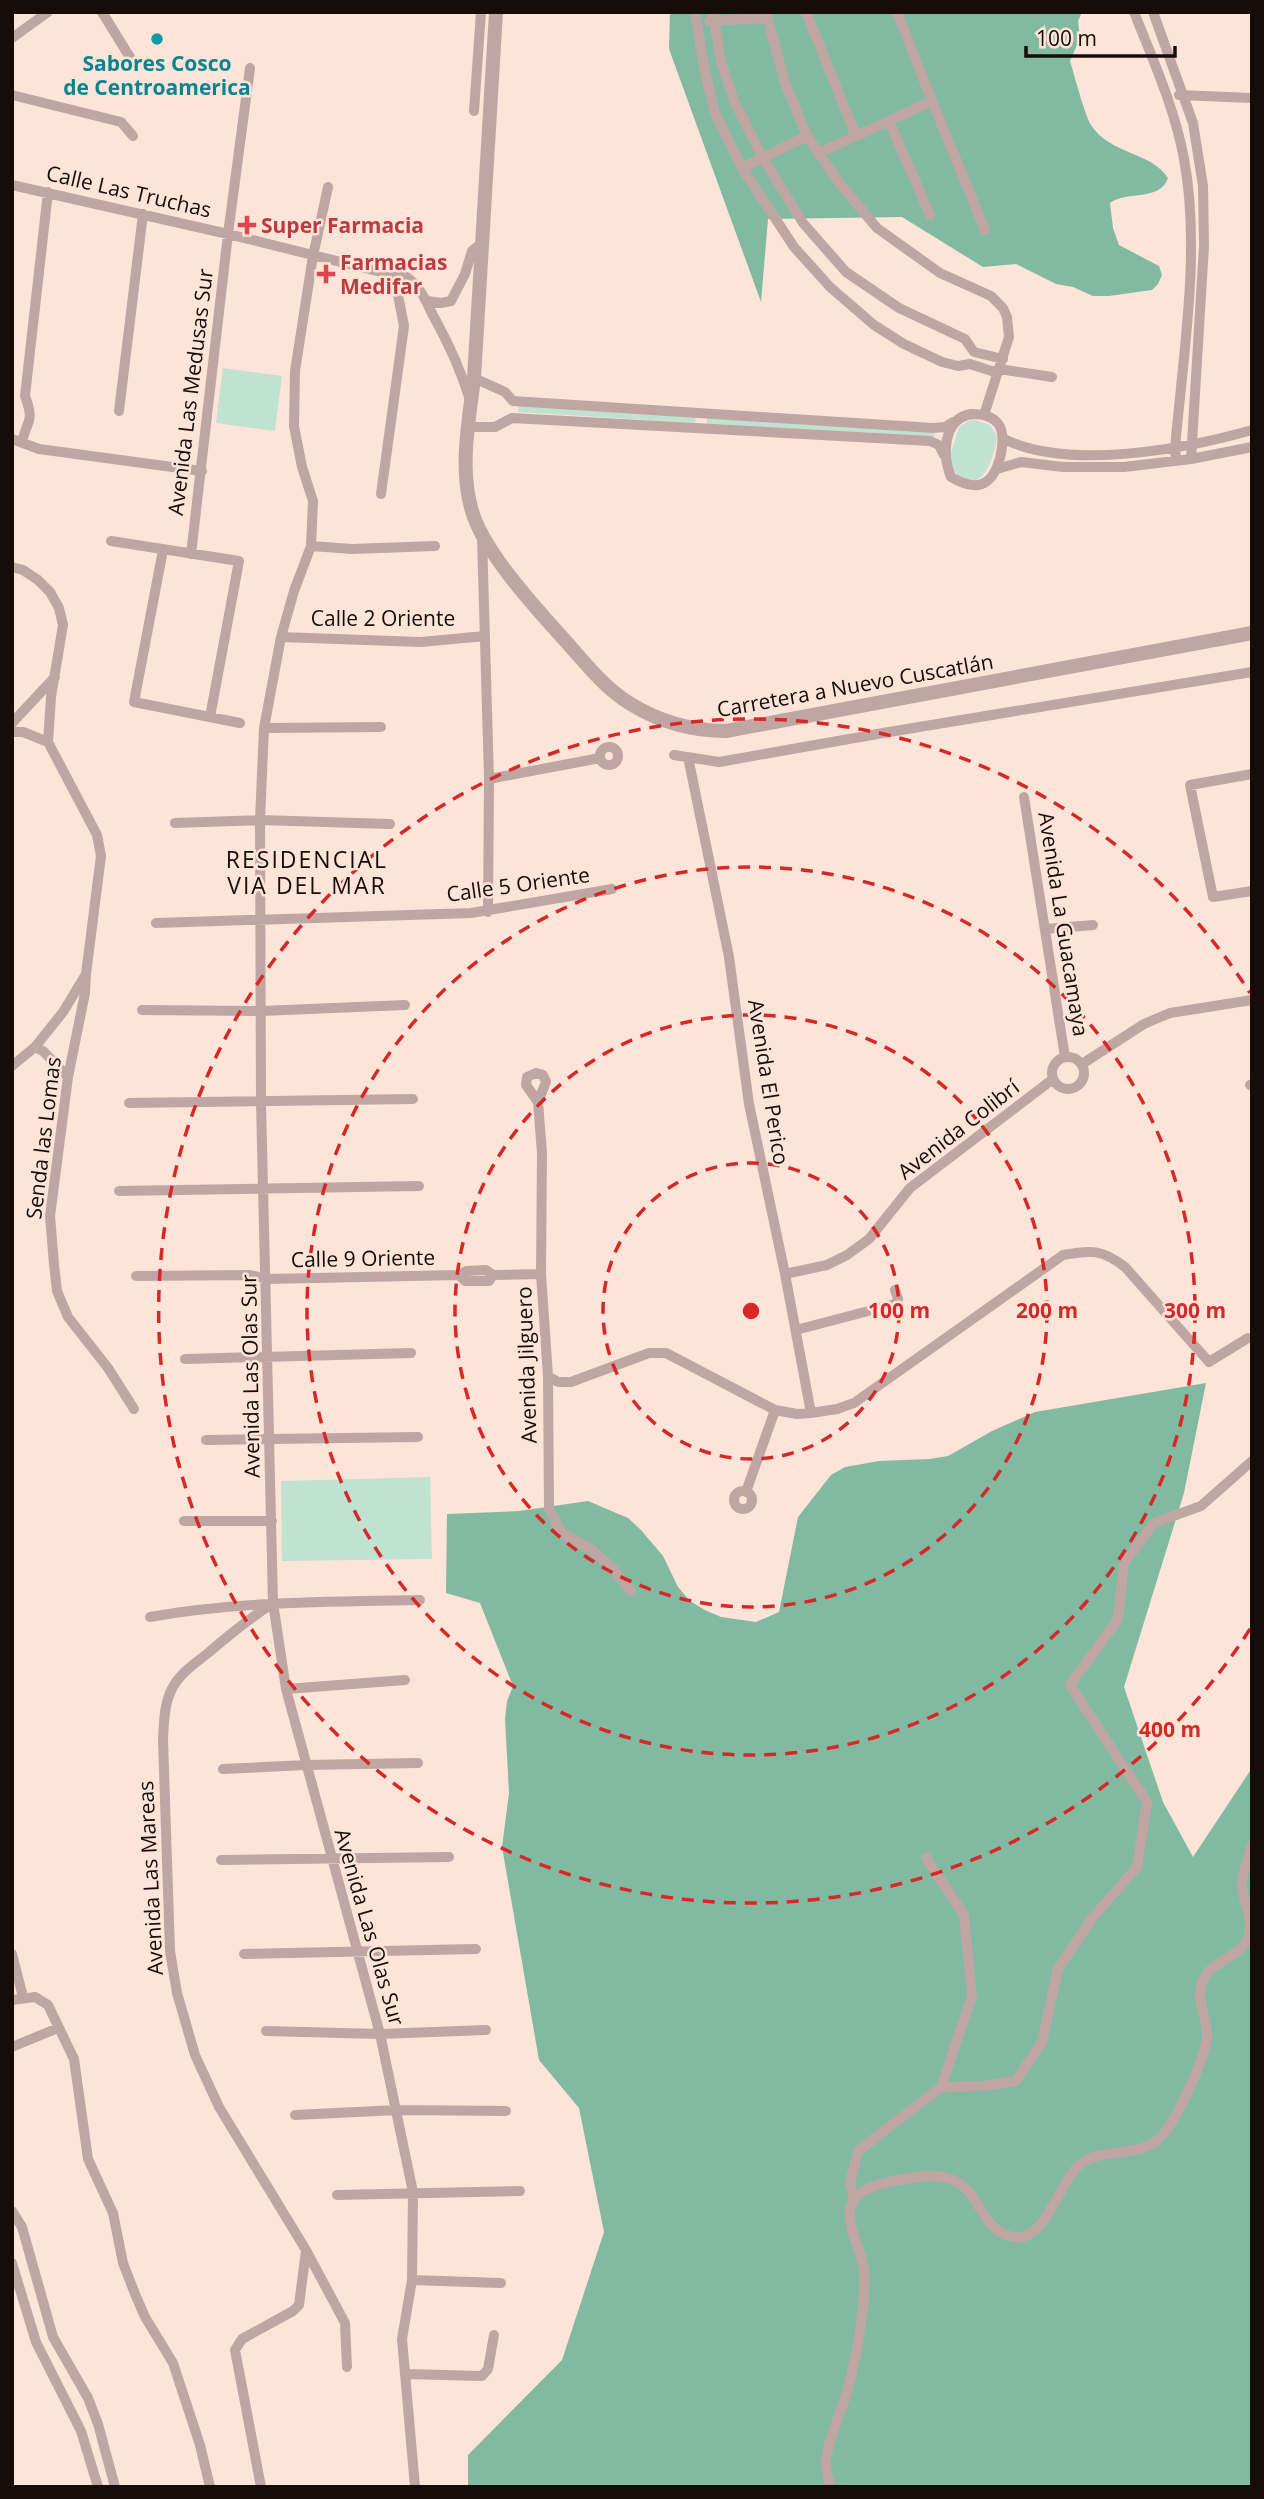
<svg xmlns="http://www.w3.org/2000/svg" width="1264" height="2499" font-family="'Open Sans',sans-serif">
<rect width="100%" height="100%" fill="#fde4d9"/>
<path fill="#c0e2d1" d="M223 368 282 376 275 431 216 423Z
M519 405 696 417 695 423 518 412Z
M707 418 934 432 935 436 933 438 707 424Z
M972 419 990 425 997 436C995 459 980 501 953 470L950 456 959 427Z
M430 1477 432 1559 282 1561 281 1481Z"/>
<path fill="#82baa1" d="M670 12H1082L1078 21 1080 38 1070 61C1075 77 1084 113 1091 125 1109 154 1152 152 1168 178 1160 202 1127 190 1110 203L1113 228 1119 245 1159 266 1162 275 1158 284 1152 290 1109 296H1093L1073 287 1056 284 1016 264 983 267 902 217 768 219 761 302 669 49Z
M1206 1383 1184 1493 1124 1687 1163 1802 1193 1857 1252 1768V2487H468V2455L562 2360 604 2232 579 2108 539 2060 502 1847 509 1793 505 1719 507 1701 513 1686 480 1603 446 1593 447 1514 519 1511 588 1501 628 1518 641 1530 663 1556 678 1587 690 1601 705 1610 721 1617 756 1622 779 1612 798 1517 831 1475 845 1467 879 1461 930 1459 948 1456 992 1431 1035 1412Z"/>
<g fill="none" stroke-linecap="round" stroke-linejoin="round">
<path stroke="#c0a6a3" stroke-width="10" d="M102 12 131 59
M695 12 704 67 715 113 742 168 794 247 830 287 874 325 904 344 942 362 958 366 970 364 998 373
M713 12 721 62 734 101 763 158 803 223 846 272 899 308 965 339 974 352 1003 359
M766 12 785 83 807 136 840 184 877 228 940 273 991 296 1003 308 1007 317 1009 337 984 415
M806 12 856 136
M1134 12C1153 60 1175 109 1184 159 1201 249 1183 356 1175 448L1176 461
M1153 12 1193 123 1203 186 1204 246 1191 459
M709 21 766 18
M12 38 48 12
M12 95 121 122 133 136
M1179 95 1252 98
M932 101 985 230
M474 111 481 12
M889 121 930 215
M819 153 932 101 897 12
M742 168 807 136
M12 185 228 234 381 272 398 295 404 326 381 494
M328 187 313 256 295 371 294 426 302 467 313 501 311 546 294 591 281 637 264 728 260 820 261 1103 273 1603 286 1689 380 2034 413 2192 412 2280 402 2339 415 2487
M381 272C391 273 400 272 408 278 422 288 427 305 435 319 450 346 461 371 470 400
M428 301 441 303 451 301 465 274 472 251 482 243
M999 369 1052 377
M474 378 505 392 513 401 933 428 945 427 953 422
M119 411 143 214
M971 414C1003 414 1006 432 1000 458 992 487 976 492 951 477 942 455 943 419 971 414Z
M468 427H495L512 418 930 441 939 445 944 455
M12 439 39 449 202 471
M1004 439C1069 471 1185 449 1252 430
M22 442C27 419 35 423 25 396L48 192
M997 469 1021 462 1063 467H1124L1191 459 1252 447
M482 537 489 779 488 912
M111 541 239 561 210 717
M311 546 352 549 435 546
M163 550 134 702 240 723
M191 554 228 234 250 68
M12 567 23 570 38 580 50 592 59 608 63 625 51 697 48 742 97 835 101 856 86 974 63 1012 35 1047 12 1066
M281 637 421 642 485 636
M12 723 55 677
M264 728 381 727
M12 732H23L48 742
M600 756a9 9 0 1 1 18 0a9 9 0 1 1-18 0Z
M674 755 719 762 883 733 1252 672
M688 757 729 957 749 1104 785 1274 811 1413
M1252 774 1190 785 1213 897 1252 891
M489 779 600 758
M1024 797 1065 1057
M175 823 260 820 390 824
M156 923 471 913 612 889
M1045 929 1093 925
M86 974 85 993 68 1077 50 1216 54 1264 57 1291 68 1317 108 1368 134 1409
M142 1010 262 1011 405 1005
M35 1047 43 1051 68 1077
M1052 1073a16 16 0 1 1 32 0a16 16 0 1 1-32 0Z
M1082 1064 1144 1024 1170 1013 1252 1000
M1250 1085 1252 1084
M538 1102 526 1085 527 1077 536 1073 543 1075 546 1082 538 1102 542 1153 541 1274 548 1376 549 1509 562 1533 591 1549 614 1570 631 1591
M129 1103 413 1099
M119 1191 419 1186
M785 1274 827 1265 847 1255 869 1239 910 1188 1053 1079
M459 1275 465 1281H489L493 1275
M136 1276 250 1275 267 1279 459 1275 466 1271 486 1270 493 1275 541 1274
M796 1330 895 1304 898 1299 895 1290
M185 1359 411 1353
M548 1376 558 1382H571L649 1353H666L775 1410 797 1414 811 1413 837 1409 854 1403 1063 1255C1091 1250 1102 1249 1125 1267L1209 1362 1248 1338
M206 1440 418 1437
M734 1500a9 9 0 1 1 18 0a9 9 0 1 1-18 0Z
M746 1492 775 1410
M184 1521H272
M273 1603C250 1618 229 1635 208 1653 197 1662 184 1670 176 1682 164 1699 164 1720 163 1740L170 1951 177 1993 195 2055 219 2107 306 2250 345 2323 347 2367
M150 1617C239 1601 330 1602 420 1600
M286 1689 405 1680
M223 1769 306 1765 418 1763
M221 1860 449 1857
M12 1954 23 1997
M244 1954 476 1949
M12 2000 35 1997 48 2005 74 2059 88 2159 113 2213 123 2263 135 2294 145 2317 173 2363 200 2445 210 2487
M266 2031 380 2034 486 2030
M12 2047 58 2028
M941 2087 984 2086 1016 2081 1042 2042 1058 1969 1093 1917 1137 1867 1147 1802 1070 1685 1118 1619 1124 1563 1154 1523 1201 1506 1252 1461
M295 2115 397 2110 506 2111
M337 2195 520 2191
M855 2201 850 2183 858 2151 941 2087 972 1996 964 1915 926 1858
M12 2211 22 2227 53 2337 88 2398 98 2424 115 2487
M12 2263 36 2342 81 2431 98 2487
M412 2280 501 2283
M405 2374 482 2376 488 2369 494 2335
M261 2487 235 2350 242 2339 293 2311 299 2305 306 2251
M830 2487C829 2479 825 2469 826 2461 826 2447 841 2410 846 2395 854 2368 860 2335 863 2307 864 2295 865 2282 864 2270 862 2247 834 2210 862 2192 878 2182 926 2173 944 2177 952 2179 961 2184 967 2190 982 2206 986 2229 1009 2236 1043 2248 1058 2186 1077 2167 1099 2145 1139 2160 1161 2137 1175 2122 1209 2053 1207 2032 1206 2017 1197 2001 1201 1986 1206 1961 1239 1960 1248 1938 1255 1920 1241 1899 1242 1881 1244 1869 1249 1857 1252 1845"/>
<path stroke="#c0a6a3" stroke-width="14" d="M496 12 474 378C469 421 459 468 472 511 483 550 533 605 561 636 583 660 602 686 629 703 658 721 692 731 726 731L1252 633"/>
</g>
<g fill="none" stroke="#d62828" stroke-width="3.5" stroke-dasharray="12 9">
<circle cx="751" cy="1311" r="148"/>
<circle cx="751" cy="1311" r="296"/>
<circle cx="751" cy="1311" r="444"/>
<path d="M1250 1629A592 592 0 1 1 1250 993"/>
</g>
<circle fill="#0f9aa8" stroke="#fde4d9" stroke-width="2.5" cx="157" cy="39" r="7"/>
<g fill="#e0444e" stroke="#fde4d9" stroke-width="2.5">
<path d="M243.5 214.5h7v7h7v7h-7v7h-7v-7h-7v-7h7z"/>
<path d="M322.5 263.5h7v7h7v7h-7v7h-7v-7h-7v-7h7z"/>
</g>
<g text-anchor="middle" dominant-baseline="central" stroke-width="5" stroke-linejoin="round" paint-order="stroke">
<g font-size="21" font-weight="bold" fill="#0d838f" stroke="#fde4d9">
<text x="157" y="63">Sabores Cosco<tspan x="157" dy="24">de Centroamerica</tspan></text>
</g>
<g font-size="21" fill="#160c08" stroke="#fde4d9">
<text transform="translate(129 191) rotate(13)">Calle Las Truchas</text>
<text transform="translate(190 392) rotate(-83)">Avenida Las Medusas Sur</text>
<text x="383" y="618">Calle 2 Oriente</text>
<text transform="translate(855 685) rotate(-10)">Carretera a Nuevo Cuscatlán</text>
<text transform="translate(518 884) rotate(-8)">Calle 5 Oriente</text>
<text transform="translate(1064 924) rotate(81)">Avenida La Guacamaya</text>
<text transform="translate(769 1082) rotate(81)">Avenida El Perico</text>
<text transform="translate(958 1129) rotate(-38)">Avenida Colibrí</text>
<text transform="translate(43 1138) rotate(-83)">Senda las Lomas</text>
<text transform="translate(363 1258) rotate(-1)">Calle 9 Oriente</text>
<text transform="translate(526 1365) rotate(-92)">Avenida Jilguero</text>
<text transform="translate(250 1376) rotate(-91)">Avenida Las Olas Sur</text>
<text transform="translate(150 1878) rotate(-93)">Avenida Las Mareas</text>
<text transform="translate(370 1927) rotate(74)">Avenida Las Olas Sur</text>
</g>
<g font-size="21" font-weight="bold" fill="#be3a42" stroke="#fde4d9" text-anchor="start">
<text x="261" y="225">Super Farmacia</text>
<text x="340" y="262">Farmacias<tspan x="340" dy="24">Medifar</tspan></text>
</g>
<g font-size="23" letter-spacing="2" fill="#160c08" stroke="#fde4d9">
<text x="307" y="859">RESIDENCIAL<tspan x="307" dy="26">VIA DEL MAR</tspan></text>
</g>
</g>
<circle cx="751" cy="1311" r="10" fill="#d62828" stroke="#fde4d9" stroke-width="3.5"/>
<g font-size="21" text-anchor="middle" font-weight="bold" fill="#d62828" stroke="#fde4d9" stroke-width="5" stroke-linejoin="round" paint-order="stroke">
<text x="899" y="1318">100 m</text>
<text x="1047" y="1318">200 m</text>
<text x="1195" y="1318">300 m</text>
<text x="1170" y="1737">400 m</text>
</g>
<rect width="1264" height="2499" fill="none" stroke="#160c08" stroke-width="28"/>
<path d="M1026 46v10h149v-10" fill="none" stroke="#160c08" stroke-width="3.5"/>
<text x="1036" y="46" font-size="21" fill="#160c08" stroke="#fde4d9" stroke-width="5" paint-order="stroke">100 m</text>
</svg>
